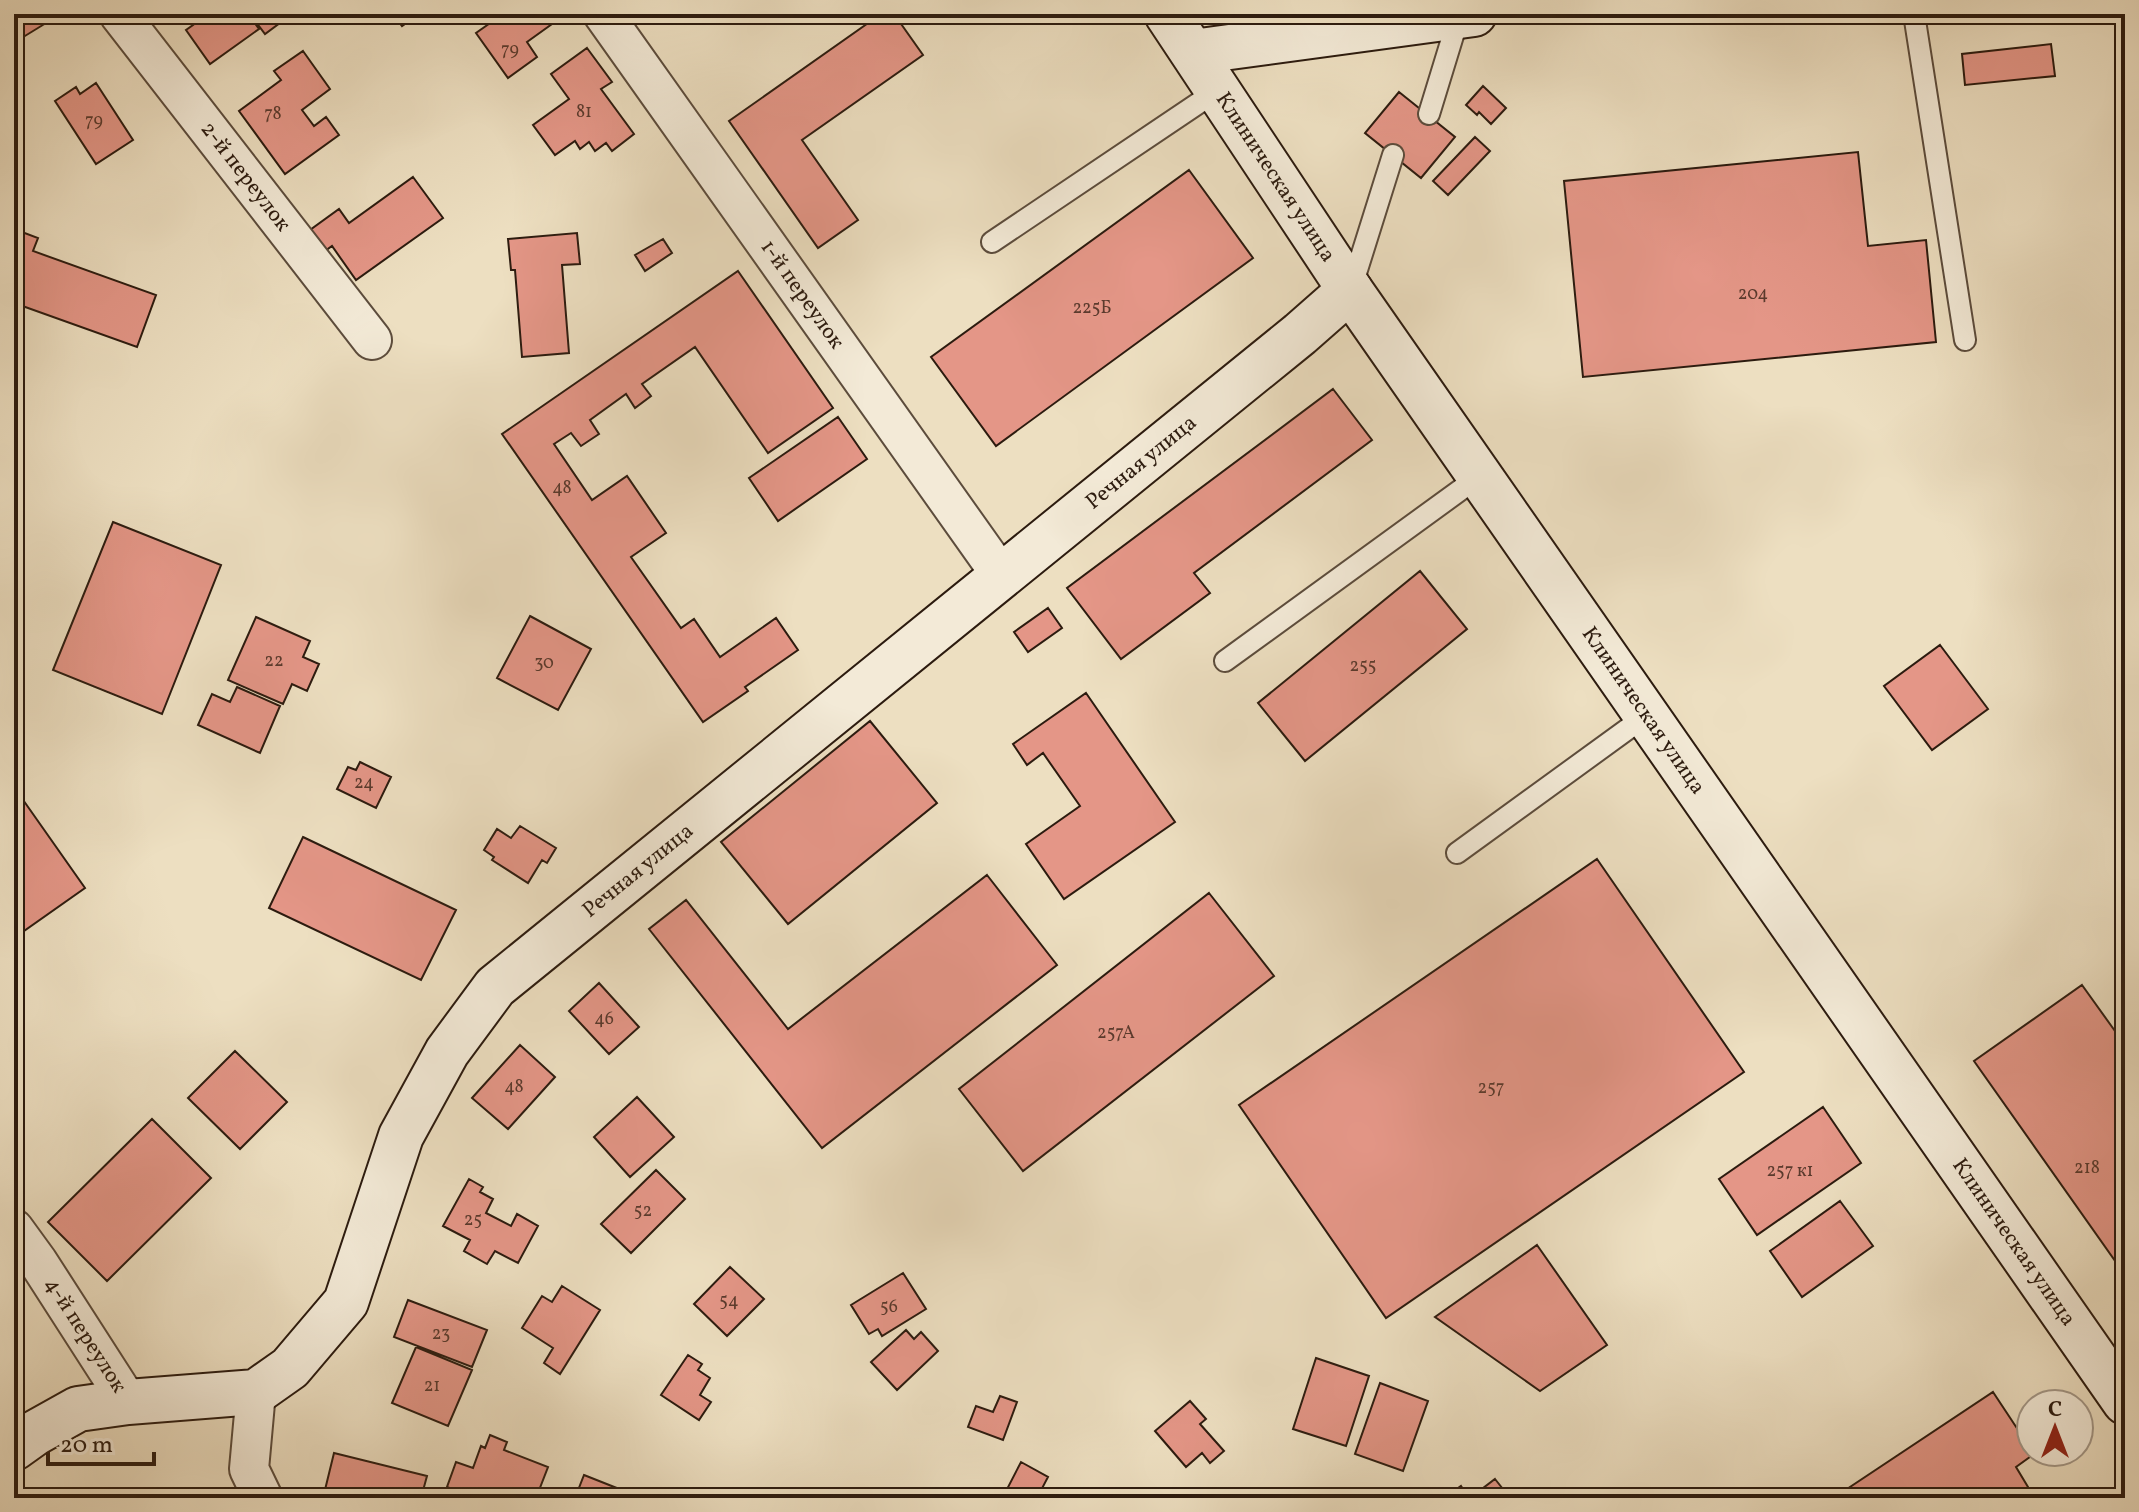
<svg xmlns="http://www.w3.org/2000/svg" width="2139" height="1512" font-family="Vollkorn,serif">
<rect width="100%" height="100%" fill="#eddfc1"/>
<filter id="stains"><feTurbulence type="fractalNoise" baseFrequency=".0025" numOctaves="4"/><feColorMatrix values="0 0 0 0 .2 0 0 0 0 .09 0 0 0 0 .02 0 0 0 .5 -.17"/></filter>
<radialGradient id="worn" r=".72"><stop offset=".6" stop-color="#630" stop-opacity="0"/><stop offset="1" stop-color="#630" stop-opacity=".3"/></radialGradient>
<path fill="#e49687" stroke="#2c1b0f" stroke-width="2" d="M14 14H48L51 20 20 39 14 30Z
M188 14H248L259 29 210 64 186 30 193 25 186 16Z
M250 14H292L265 34Z
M393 14H419L402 26Z
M503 14H545L552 24 527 42 537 57 508 78 476 33Z
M881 14H894L923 55 802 140 858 220 818 248 729 121Z
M2051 44 2055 76 1965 85 1962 54Z
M587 48 612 82 601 89 634 134 612 151 606 143 595 151 589 142 580 149 575 141 555 155 533 125 569 99 551 74Z
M303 51 330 89 302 110 314 126 326 117 339 135 285 174 239 111 281 80 274 71Z
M96 83 133 140 96 164 55 101 76 87 80 94Z
M1483 86 1506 108 1491 124 1479 112 1477 115 1466 105Z
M1399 92 1455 137 1421 178 1365 133Z
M1475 137 1490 151 1448 195 1433 181Z
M1858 152 1868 246 1926 240 1936 342 1583 377 1564 181Z
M1189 170 1253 258 996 446 931 357Z
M413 177 443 218 356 280 332 246 325 251 310 230 339 209 349 223Z
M14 229 38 238 33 251 156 295 137 347 14 303Z
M577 233 580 264 562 265 569 353 522 357 515 270H511L508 239Z
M663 239 672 253 645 271 635 255Z
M738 271 833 408 768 453 695 347 642 384 651 396 635 408 626 394 590 420 599 434 581 446 571 433 554 444 592 500 627 476 666 533 631 557 681 628 694 619 720 657 776 618 798 650 745 687 748 691 703 722 502 434Z
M1333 389 1372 440 1194 573 1210 593 1121 659 1067 588Z
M838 417 867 459 778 521 749 478Z
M113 522 221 565 162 714 53 670Z
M1420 571 1467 629 1305 761 1258 703Z
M1048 608 1062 628 1028 652 1014 632Z
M530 616 591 649 558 710 497 678Z
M256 617 310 641 303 657 319 664 307 691 292 684 283 704 228 680Z
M1940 645 1988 709 1932 750 1884 686Z
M237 687 280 706 260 753 198 725 212 694 230 702Z
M1086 693 1175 822 1064 899 1026 844 1080 806 1043 753 1027 765 1013 744Z
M870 721 937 803 788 924 721 842Z
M360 762 391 777 376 808 337 789 348 767 356 770Z
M14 787 85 888 14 938Z
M520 826 556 848 547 863 542 860 528 883 492 860 494 857 484 850 497 829 511 838Z
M303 837 456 910 421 980 269 908Z
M1597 859 1744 1072 1386 1318 1239 1105Z
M987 875 1057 965 822 1148 649 929 686 900 788 1029Z
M1209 893 1274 976 1023 1171 959 1089Z
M599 983 639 1027 609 1054 569 1011Z
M2082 985 2125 1045V1275L1974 1061Z
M520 1045 555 1077 508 1129 472 1098Z
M235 1051 287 1102 240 1149 188 1098Z
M637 1097 674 1137 630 1177 594 1137Z
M1823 1107 1861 1163 1757 1235 1719 1179Z
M152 1119 211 1178 107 1281 48 1222Z
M656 1170 685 1199 631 1253 601 1224Z
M469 1179 483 1187 480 1192 493 1199 486 1213 511 1226 517 1214 538 1226 518 1263 495 1251 487 1264 464 1251 470 1240 443 1226Z
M1840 1201 1873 1246 1802 1297 1770 1251Z
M1537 1245 1607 1345 1540 1391 1435 1317Z
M730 1267 764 1299 727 1336 694 1304Z
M903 1273 926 1309 882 1336 878 1329 869 1334 851 1305Z
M562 1286 600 1310 560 1374 544 1363 553 1348 522 1328 542 1296 552 1302Z
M408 1300 487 1330 472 1367 394 1337Z
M906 1330 914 1339 921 1332 938 1351 897 1390 871 1362Z
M416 1347 472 1370 448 1426 392 1403Z
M688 1355 702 1364 698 1370 710 1378 700 1395 711 1402 699 1420 661 1395Z
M1316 1358 1369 1376 1346 1446 1293 1429Z
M1380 1383 1428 1401 1403 1471 1355 1454Z
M1993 1392 2034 1454 2016 1467 2028 1487 2011 1498H1853L1847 1489Z
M1000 1396 1017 1402 1003 1440 968 1427 976 1406 993 1412Z
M1190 1401 1206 1419 1200 1424 1224 1451 1210 1463 1202 1453 1186 1467 1155 1431Z
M490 1435 507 1442 504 1450 548 1467 536 1498 511 1491 508 1498 469 1490 467 1495 447 1487 456 1462 473 1468 481 1446 485 1448Z
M334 1453 427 1476 421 1498H323Z
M1021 1462 1048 1477 1037 1498H1014L1005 1493Z
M584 1475 642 1498H575Z
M1495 1479 1510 1498H1470Z
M1461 1486 1469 1498H1444Z
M78 1489 88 1498H70Z
M853 1490 874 1498H850Z"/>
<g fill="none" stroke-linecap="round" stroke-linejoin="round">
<defs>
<path id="lane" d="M1914 14 1965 340
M1429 114 1459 16
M992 242 1218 90
M1351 289 1393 155
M1225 661 1481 475
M1457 853 1647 715"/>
<g id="street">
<path id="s1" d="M119 14 372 340"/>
<path id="s2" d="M603 14 1001 575"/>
<path id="s3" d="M14 1229 38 1262 128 1402"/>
<path d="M256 1392 249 1469 263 1498"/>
</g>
<g id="secondary">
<path id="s4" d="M1167 14 1350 290 2125 1402"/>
<path d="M1193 52 1474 14"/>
<path id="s5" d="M14 1448 35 1433 78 1409 128 1402 256 1392 290 1368 346 1302 401 1136 447 1052 495 987 1300 334 1350 290"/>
</g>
</defs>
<use href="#lane" stroke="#5c4c3c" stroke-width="24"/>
<use href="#street" stroke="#5c4c3c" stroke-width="42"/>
<use href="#secondary" stroke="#2c1b0f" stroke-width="48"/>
<use href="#lane" stroke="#f3ead7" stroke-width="20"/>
<use href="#street" stroke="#f3ead7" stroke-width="38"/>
<use href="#secondary" stroke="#f3ead7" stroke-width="44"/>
</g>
<g text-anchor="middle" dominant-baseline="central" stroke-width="6" stroke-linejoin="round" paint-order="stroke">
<g font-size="18" fill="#5a3a2d">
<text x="510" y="50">79</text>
<text x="584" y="112">81</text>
<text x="273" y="114">78</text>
<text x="94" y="121">79</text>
<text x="1753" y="294">204</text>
<text x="1092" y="308">225Б</text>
<text x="562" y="488">48</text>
<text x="274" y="661">22</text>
<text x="544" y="663">30</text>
<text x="1363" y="666">255</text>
<text x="364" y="783">24</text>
<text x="604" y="1019">46</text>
<text x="1116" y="1033">257А</text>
<text x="514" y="1087">48</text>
<text x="1491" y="1088">257</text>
<text x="2087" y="1168">218</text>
<text x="1790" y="1171">257 к1</text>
<text x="643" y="1211">52</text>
<text x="473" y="1220">25</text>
<text x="729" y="1301">54</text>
<text x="889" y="1307">56</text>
<text x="441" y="1334">23</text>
<text x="432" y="1386">21</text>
</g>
<g font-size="22" fill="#2c1b0f" stroke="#f3ead7">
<text stroke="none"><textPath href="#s1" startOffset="206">2-й переулок</textPath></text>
<text stroke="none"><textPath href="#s4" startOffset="196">Клиническая улица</textPath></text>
<text stroke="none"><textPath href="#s2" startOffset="344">1-й переулок</textPath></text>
<text stroke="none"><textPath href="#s5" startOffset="1566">Речная улица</textPath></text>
<text stroke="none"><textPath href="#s4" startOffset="844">Клиническая улица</textPath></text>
<text stroke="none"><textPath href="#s5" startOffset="918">Речная улица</textPath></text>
<text stroke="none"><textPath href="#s4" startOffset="1492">Клиническая улица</textPath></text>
<text stroke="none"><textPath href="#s3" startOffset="128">4-й переулок</textPath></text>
</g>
</g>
<rect width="2139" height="1512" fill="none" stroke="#eddfc1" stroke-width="48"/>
<rect x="16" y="16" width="2107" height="1480" fill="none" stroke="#2c1b0f" stroke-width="4"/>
<rect x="24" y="24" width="2091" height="1464" fill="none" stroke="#2c1b0f" stroke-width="2"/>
<g transform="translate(2055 1428)"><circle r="38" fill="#f3ead7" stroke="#a39787" stroke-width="2"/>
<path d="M0-6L14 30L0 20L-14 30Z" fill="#8f2418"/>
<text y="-12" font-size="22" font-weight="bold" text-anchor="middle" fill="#2c1b0f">С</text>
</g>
<path d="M48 1452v12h106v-12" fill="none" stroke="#2c1b0f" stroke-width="4"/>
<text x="60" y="1452" font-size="24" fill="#2c1b0f" stroke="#f3ead7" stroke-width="6" paint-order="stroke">20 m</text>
<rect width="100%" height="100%" filter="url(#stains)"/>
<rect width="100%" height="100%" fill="url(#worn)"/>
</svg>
